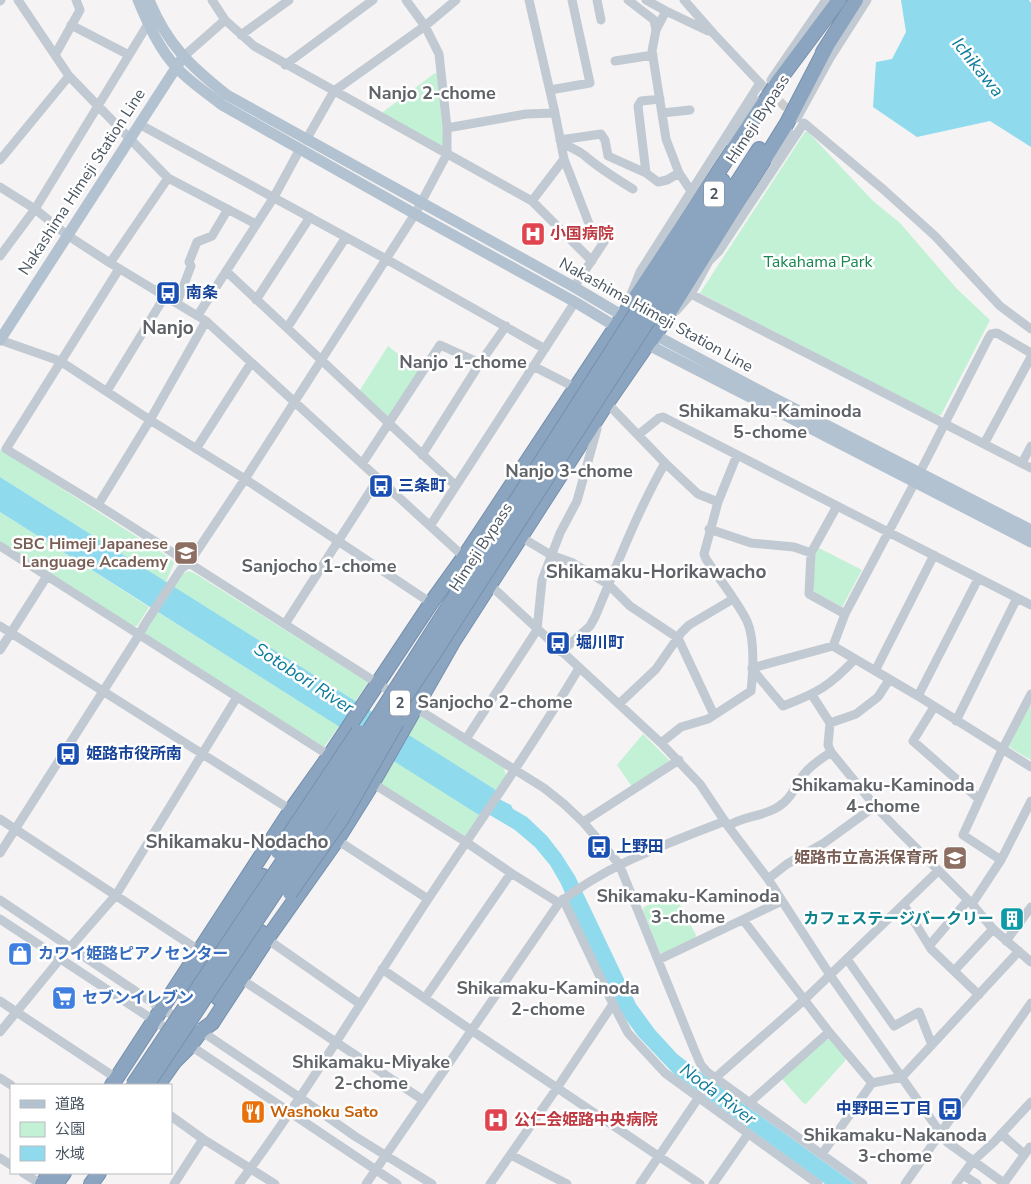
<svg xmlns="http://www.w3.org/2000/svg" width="1031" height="1184" font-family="'Nunito Sans','Noto Sans JP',sans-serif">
<rect width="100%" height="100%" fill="#f5f3f3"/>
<path fill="#c3f1d5" d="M435 73 437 74 444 146 441 148 383 116V112Z
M805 132H808L873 201 900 223 957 289 990 320 941 415 937 416 700 293Z
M388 346 419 370 390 416 385 417 361 394 360 390Z
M0 449 170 558 174 563 166 582 0 477Z
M0 512 149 607 137 626H132L0 542Z
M819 548 862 570 842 607 814 592 812 560Z
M188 571 194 573 368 682 355 702 172 586 180 575Z
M156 611 339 726 324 747 144 633Z
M1029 705 1031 706V760L1009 747Z
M419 715 504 768 506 776 496 790 408 735Z
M643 734 670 761 632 787 617 765Z
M394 760 479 815 465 836 380 783Z
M671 893 674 894 696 935 695 938 664 954 660 953 643 911 644 907Z
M826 1039 831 1040 846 1057 845 1061 806 1104 803 1103 782 1079Z"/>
<path fill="#90daee" d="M901 0H1029L1031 3V147L990 121 917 137 873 107 876 62 892 59 906 32Z
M0 477 496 790 493 796 511 805 513 809 527 817 547 836 561 854 575 876 636 1004 655 1030 677 1054 708 1078 855 1184H825L674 1074 638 1036 625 1018 599 971 561 884 550 865 535 847 515 830 483 811 479 815 0 512Z"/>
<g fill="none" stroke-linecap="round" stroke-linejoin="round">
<path stroke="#caccce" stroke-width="9" stroke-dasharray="9 4.5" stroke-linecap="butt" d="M760 83 794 115"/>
<defs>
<path id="highway" d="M823 52 856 0
M638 310 723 181
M649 319 759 149
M181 991 198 974 263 876
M218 998 238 964 261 932
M112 1085 291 810 330 755 431 603 464 557 777 83 839 0
M158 1085 175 1061 190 1046 201 1031 212 1023 267 939 337 840 372 784 453 642 607 403 647 345 655 335 787 123 828 44
M42 1184 50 1173
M56 1184 64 1173
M91 1184 99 1173"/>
</defs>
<use href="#highway" stroke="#7690ad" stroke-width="16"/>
<path stroke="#c1cad2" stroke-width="9" d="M18 0 69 76 168 178 256 224
M212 0 225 20 254 46 532 201 564 159
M529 0 555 113 564 159 593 234 604 242 574 287
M597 0 601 20
M628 0 654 20 656 30
M646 0 666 11 708 31
M0 1 1 0
M666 11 656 30 652 51 666 139 679 173 691 191
M71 25 129 55
M241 35 289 0
M55 55 80 10 76 0
M183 57 225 20
M615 61 653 55
M285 65 373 0
M771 80 826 0
M550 90 590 83 572 0
M662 113 690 110
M797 118 830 58 867 0
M139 124 386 259 545 349
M447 128 526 114 555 113
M306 140 334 91 425 26 456 0
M560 140 601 134 605 140 608 156 646 173 658 182 667 180 679 173
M560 140C567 147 576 149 584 155 600 169 615 178 633 189
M731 143 737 130 757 101
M773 159 789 132
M0 160 69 76
M646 173 638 106 641 101 660 99
M0 187 35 209 67 235 110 263 206 321 464 557
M532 201 592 261
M0 256 35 209 148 24
M708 262 719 251 804 123 884 190 935 236 1000 306 1031 329
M110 263 168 178
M119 269 6 449 98 505 396 695
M226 271 455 485
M691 294 1031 468
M630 297 640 272 760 83 713 33 684 0
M256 300 310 217
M177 303 191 266 189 262 197 242 212 236 228 209
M676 311 691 294 710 259
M198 315 274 197 300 149
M287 328 346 237
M0 340 60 361 150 420 245 479 431 603
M533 366 576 388
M107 391 165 296
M607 403 665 463 698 494 718 502
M638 435 659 418 663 417 1031 605
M984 444 1031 357
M196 449 251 363
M422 455 480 363 506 326
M1022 463 1031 446
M362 464 440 345 480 363
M98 505 150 420 206 321
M837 506 811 553 809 594 845 614
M430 526 575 302
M709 529 751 543 794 547 811 553
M521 537 551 555 573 563 609 585 630 606 678 638 714 715
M0 546 333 758
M490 585 661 743 700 784 728 826 768 879 830 975 947 1142 1005 1184
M285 624 378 479
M0 626 291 810
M833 646 845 614 915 482 988 339 991 334 997 333 1031 353
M0 650 47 576
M561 652 590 626 595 617C617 565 637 512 665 463
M752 668 833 646 918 696 1031 767
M752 669 783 706C817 693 830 686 855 659
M875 671 934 555
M812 695 830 723 828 745 831 752 875 806 897 829 972 904 993 929 1031 962
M918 696 978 579
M619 704 656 669 681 633 689 625 733 599
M411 705 544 788 564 804 583 822 619 864 694 1049 701 1065 707 1072 863 1184
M934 707 913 741 979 799
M956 721 1017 598
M830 723 856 714 878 697 889 680
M466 739 537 630 542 580 560 533 577 501 597 429 593 425
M661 743 681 727 708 719 751 691C753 672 755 639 747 621 736 599 719 579 706 559L704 554 718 502 737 455
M369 781 466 842 511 873 559 903
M0 819 200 951
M583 822 679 760
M728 826C743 816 762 817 778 807 792 799 795 785 804 774 811 765 822 758 831 752
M337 840 428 899
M0 853 139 635 145 624 181 569 189 563 245 479 415 214 447 154V128L439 54 425 26 406 0
M1001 860 963 835 1002 750 1031 694
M768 879 787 864 824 843 875 806
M563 899 613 1004 628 1033 665 1073 818 1184
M0 900 162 1009 201 1031 299 1097 356 1137 432 1184
M972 904 1001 860 1031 801
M904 905 931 949 979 995
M0 919 173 1033
M744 921 829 1032 872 1083
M267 939 360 1004
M1006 941 1031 907
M929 946 968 900
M847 959 894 1026 919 1012 932 1045
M658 960 782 901
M382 969 471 1030 700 1184
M954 971 993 929
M241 979 423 1100
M425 998 511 873
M0 1001 116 1078
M0 1032 60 959 116 895 237 697
M188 1044 397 1184
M0 1078 11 1085
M749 1103 829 1032
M171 1116 203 1139 275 1184
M1001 1134 1024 1154
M822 1154 872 1083 902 1077 1019 951
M511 1155 567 1184
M0 1158 11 1165
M23 1173 41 1184
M963 1175 977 1184
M1004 1183 1030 1147
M174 1184 203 1139
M239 1184C303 1098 359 1005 417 916 471 833 529 753 579 668
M366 1184 559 903C608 864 667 844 725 821
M490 1184 557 1088 613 1004
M640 1184 699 1097 714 1079 804 1000 938 871
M713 1184 748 1134
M905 1184 1031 1003
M956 1184 973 1161 994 1142 1031 1102"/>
<path stroke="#b3c2d1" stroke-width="11" d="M138 0C148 24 159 49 177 68 190 82 207 93 222 105L415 214 575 302 623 331
M149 0C167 44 190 66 227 95L574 287 655 335 768 395 1031 530
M0 340 181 60
M641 341 1031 542"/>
<use href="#highway" stroke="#8ba5c1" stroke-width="14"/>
<defs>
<path id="highway-bridge" d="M278 852 358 732
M290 893 341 820 397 722
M133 1085 344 770 638 310
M147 1085 433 655 649 319"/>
</defs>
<use href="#highway-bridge" stroke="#7690ad" stroke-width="16" stroke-linecap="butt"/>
<use href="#highway-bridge" stroke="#8ba5c1" stroke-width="14"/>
</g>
<defs>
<symbol id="hospital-square" viewBox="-11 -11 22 22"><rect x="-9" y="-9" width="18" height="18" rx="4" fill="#e0444e" stroke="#fff"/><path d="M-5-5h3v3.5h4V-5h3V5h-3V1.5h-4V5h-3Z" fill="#fff"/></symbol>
<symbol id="bus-square" viewBox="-11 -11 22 22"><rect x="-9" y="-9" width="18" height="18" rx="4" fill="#1a4fb4" stroke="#fff"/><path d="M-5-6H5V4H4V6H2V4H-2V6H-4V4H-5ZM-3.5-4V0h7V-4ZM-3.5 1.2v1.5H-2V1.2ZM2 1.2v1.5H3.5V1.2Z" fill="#fff"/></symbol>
<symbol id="school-square" viewBox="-11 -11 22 22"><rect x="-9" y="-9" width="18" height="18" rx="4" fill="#8d6e63" stroke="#fff"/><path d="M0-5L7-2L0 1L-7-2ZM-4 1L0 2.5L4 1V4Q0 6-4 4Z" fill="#fff"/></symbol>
<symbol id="building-square" viewBox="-11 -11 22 22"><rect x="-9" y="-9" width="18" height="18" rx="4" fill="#0f9aa8" stroke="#fff"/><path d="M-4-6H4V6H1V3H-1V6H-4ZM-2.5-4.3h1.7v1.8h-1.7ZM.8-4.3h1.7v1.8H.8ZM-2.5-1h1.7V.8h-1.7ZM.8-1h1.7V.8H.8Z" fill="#fff"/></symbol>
<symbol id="shop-square" viewBox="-11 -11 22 22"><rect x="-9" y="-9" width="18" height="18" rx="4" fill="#3f7fe0" stroke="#fff"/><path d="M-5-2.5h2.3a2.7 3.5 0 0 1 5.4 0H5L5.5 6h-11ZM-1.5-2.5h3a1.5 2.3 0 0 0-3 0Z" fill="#fff"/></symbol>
<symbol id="supermarket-square" viewBox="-11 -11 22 22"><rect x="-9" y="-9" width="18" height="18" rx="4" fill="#3f7fe0" stroke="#fff"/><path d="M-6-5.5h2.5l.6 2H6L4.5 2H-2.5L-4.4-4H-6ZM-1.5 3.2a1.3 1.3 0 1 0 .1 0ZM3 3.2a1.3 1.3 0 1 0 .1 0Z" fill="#fff"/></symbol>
<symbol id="restaurant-square" viewBox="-11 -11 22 22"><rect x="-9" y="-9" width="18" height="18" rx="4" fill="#e8710a" stroke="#fff"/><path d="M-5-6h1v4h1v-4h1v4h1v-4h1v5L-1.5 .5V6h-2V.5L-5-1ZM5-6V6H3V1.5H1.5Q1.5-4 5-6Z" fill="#fff"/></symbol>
</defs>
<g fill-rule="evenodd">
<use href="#hospital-square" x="519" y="220" width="28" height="28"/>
<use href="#bus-square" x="154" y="279" width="28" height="28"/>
<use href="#bus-square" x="367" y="472" width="28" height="28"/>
<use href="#school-square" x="172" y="539" width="28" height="28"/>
<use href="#bus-square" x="544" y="629" width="28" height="28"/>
<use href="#bus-square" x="54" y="740" width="28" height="28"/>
<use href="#bus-square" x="585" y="833" width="28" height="28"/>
<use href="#school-square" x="941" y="844" width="28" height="28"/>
<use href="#building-square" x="998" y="905" width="28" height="28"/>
<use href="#shop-square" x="6" y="940" width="28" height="28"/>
<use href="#supermarket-square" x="50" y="984" width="28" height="28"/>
<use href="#bus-square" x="936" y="1095" width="28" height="28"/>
<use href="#restaurant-square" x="239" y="1098" width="28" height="28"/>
<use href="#hospital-square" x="482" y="1106" width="28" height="28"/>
</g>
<g text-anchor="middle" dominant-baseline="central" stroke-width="5" stroke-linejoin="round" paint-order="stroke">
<g fill="#fff" stroke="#808990" stroke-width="1">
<rect x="704" y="181.5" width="20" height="25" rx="4"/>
<rect x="390" y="690.5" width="20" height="25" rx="4"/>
</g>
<g font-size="15" font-weight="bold" fill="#4a5661">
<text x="714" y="194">2</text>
<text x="400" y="703">2</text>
</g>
<g font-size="16" fill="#4a5661" stroke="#fff">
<text transform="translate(758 119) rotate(-57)">Himeji Bypass</text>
<text transform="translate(82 182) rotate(-57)">Nakashima Himeji Station Line</text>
<text transform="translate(656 315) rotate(29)">Nakashima Himeji Station Line</text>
<text transform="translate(481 547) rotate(-57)">Himeji Bypass</text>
</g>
<g font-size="16" font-weight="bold" fill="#be3a42" stroke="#fff" text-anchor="start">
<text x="550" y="234">小国病院</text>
<text x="514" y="1120">公仁会姫路中央病院</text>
</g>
<g font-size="16" fill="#17864f" stroke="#fff">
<text x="818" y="262">Takahama Park</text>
</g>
<g font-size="16" font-weight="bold" fill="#164399" stroke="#fff" text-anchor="start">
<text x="186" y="293">南条</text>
<text x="398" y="486">三条町</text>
<text x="576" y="643">堀川町</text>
<text x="86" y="754">姫路市役所南</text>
<text x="616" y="847">上野田</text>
<text x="932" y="1109" text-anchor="end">中野田三丁目</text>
</g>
<g font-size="16" font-weight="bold" fill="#785e54" stroke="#fff" text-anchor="end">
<text x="168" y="544">SBC Himeji Japanese<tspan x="168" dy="18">Language Academy</tspan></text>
<text x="938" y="858">姫路市立高浜保育所</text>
</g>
<g font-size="16" font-weight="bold" fill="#0d838f" stroke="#fff" text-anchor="end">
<text x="994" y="919">カフェステージバークリー</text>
</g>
<g font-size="16" font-weight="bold" fill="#366cbe" stroke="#fff" text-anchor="start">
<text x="38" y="954">カワイ姫路ピアノセンター</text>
<text x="82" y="998">セブンイレブン</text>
</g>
<g font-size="16" font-weight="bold" fill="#c56008" stroke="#fff" text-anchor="start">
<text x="270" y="1112">Washoku Sato</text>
</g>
<g font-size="18" font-style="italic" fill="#0c7c9b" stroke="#fff">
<text transform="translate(978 67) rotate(51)">Ichikawa</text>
<text transform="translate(304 678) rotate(33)">Sotobori River</text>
<text transform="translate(718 1094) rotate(37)">Noda River</text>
</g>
<g font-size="18" font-weight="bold" fill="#5f6368" stroke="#fff">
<text x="432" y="93">Nanjo 2-chome</text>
<text x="463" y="362">Nanjo 1-chome</text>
<text x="770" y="411">Shikamaku-Kaminoda<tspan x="770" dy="21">5-chome</tspan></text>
<text x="569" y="471">Nanjo 3-chome</text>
<text x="319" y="566">Sanjocho 1-chome</text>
<text x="495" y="702">Sanjocho 2-chome</text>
<text x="883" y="785">Shikamaku-Kaminoda<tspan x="883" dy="21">4-chome</tspan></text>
<text x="688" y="896">Shikamaku-Kaminoda<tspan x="688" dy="21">3-chome</tspan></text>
<text x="548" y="988">Shikamaku-Kaminoda<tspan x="548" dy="21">2-chome</tspan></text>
<text x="371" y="1062">Shikamaku-Miyake<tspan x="371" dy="21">2-chome</tspan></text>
<text x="895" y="1135">Shikamaku-Nakanoda<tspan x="895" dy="21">3-chome</tspan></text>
</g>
<g font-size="19" font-weight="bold" fill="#5f6368" stroke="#fff">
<text x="168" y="328">Nanjo</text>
<text x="656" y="572">Shikamaku-Horikawacho</text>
<text x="237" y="842">Shikamaku-Nodacho</text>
</g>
</g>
<rect x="10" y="1084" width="162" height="90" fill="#ffffff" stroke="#b7bbc0"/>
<rect x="20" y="1100" width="25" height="8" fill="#b3c2d1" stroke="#b7bbc0"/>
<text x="55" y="1109" font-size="15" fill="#4a5661">道路</text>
<rect x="20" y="1122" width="25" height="15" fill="#c3f1d5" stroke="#b7bbc0"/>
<text x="55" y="1134" font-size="15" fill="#4a5661">公園</text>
<rect x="20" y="1146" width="25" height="15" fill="#90daee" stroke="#b7bbc0"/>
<text x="55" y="1159" font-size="15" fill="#4a5661">水域</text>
</svg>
